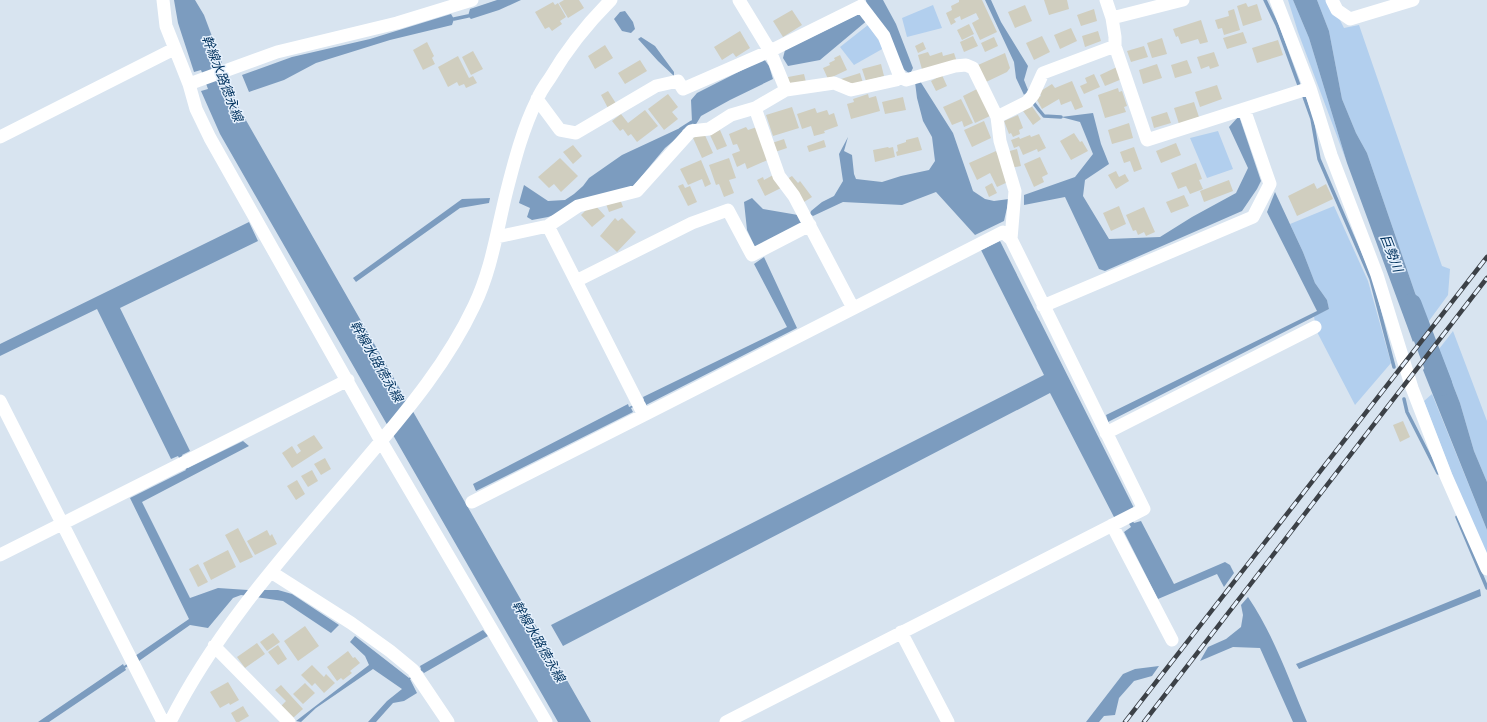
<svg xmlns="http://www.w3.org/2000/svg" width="1487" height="722" font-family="Barlow,'Noto Sans JP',sans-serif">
<rect width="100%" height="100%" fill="#d8e4f0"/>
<path fill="#b2cfee" d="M1288 0H1293L1309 38 1347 163 1298 32Z
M1317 0H1330L1344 28 1359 25 1442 266 1450 269 1448 295 1426 325 1367 153 1356 133 1342 99 1329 31Z
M933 5 942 28 907 37 902 18Z
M868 25 884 48 854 65 840 47Z
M1218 131 1233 169 1207 178 1190 138Z
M1334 206 1368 281 1391 363 1355 405 1316 330 1314 316 1329 309 1327 300 1315 283 1303 252 1290 224Z
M1453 331 1487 421V482L1474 451 1460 403 1439 349Z
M1432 394 1487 530V556L1455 482 1424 401Z"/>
<path fill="#7c9cbf" d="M174 0H195L204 15 222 63 214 66 221 84 228 82 239 108 591 722H558L220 134 201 91 208 89 201 70 194 72 178 23Z
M497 0H521L499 10 471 19 468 16 470 9Z
M866 0H883L896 24 913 68 910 74 902 68 867 8Z
M985 0H991L1001 22 1028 66 1024 80 1028 90 1024 95 1016 78 1014 62Z
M1293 0H1317L1329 31 1342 99 1356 133 1367 153 1426 325 1413 342 1347 163 1309 38Z
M625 11 633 22 635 29 631 33 622 31 614 19 620 12Z
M451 14 454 19 452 25 390 40 316 63 284 80 249 92 242 75 292 57 370 39Z
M865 14 869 19 820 60 788 66 783 58 785 50 857 15Z
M641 37 655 46 674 72V76L658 61 638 39Z
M764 59 769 66 773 79 730 100 701 116 695 126 692 122 691 100 697 93Z
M920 81 953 133 973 191 985 199 994 201 1009 199 1004 221 975 235 936 192 902 205 843 202 813 216 810 214 811 211 822 202 834 196 843 181 839 154 848 137 844 151 852 155 854 174 856 179 882 182 901 176 929 170 935 161 932 137 923 121 917 98 915 82Z
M1093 113 1101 144 1109 164 1085 180 1083 196 1109 239 1160 237 1192 217 1236 193 1248 168 1229 127 1239 116 1261 181 1257 189 1242 211 1105 271 1099 269 1065 197 1024 205V195L1075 177 1093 154 1080 122 1061 117Z
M680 128 684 132 665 148 631 189 548 217 532 220 527 217 530 208 519 203 524 185 548 201 565 200 574 194 583 186 589 178 622 155Z
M1275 192 1303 252 1315 283 1327 300 1329 309 1108 422 1106 415 1317 311 1267 212Z
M490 198 489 203 460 208 356 282 353 278 462 199Z
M752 198 763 209 798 215 801 219V225L755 247 747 230 744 202Z
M249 222 258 241 120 308 190 451 182 455 188 468 243 441 249 446 142 502 190 598 218 588 248 590H278L292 594 339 625 331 633 283 601 241 595 233 598 208 628 190 625 139 661 137 660 125 668 126 670 49 722H38L123 664 124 666 136 658 135 656 189 619 130 498 186 470 178 456 171 459 97 309 0 356V344Z
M1000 241 1134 508 1128 512 1134 523 1141 521 1174 584 1225 562 1230 565 1234 573 1224 587 1217 574 1158 599 1124 532 1131 527 1123 514 1115 519 1050 393 563 646 551 625 1044 375 981 250Z
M764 257 797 328 646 405 645 402 631 408 633 412 476 491 473 484 628 404 629 407 644 400 643 397 787 327 754 264Z
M1439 349 1460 403 1474 451 1487 482V530L1423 370Z
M1480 589 1481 596 1299 669 1296 664Z
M1248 597C1274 635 1289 680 1307 722H1293L1260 648 1233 647 1200 661 1208 647 1226 639 1241 627 1243 615 1241 605Z
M483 630 488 636 424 673 422 671 410 679 417 693 404 701 393 703 376 722H368L387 701 402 689 373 669 316 708 301 722 296 721 369 665 365 656 350 642 355 636 409 678 421 669 420 666Z
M1159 666 1152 676 1134 681 1119 698 1115 715 1104 716 1099 722H1086L1123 674 1135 669Z"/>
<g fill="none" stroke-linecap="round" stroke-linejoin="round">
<path stroke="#7c9cbf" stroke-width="3.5" d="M1265 0 1277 25 1300 88
M454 19 468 16
M1026 93 1039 110 1044 116 1061 117
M1303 94 1312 119 1319 159 1371 279 1394 367
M681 129 692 122
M1404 399 1407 412 1438 473
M1457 517 1487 588"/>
<path stroke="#7c9cbf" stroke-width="21" d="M1411 304 1442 385"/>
</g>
<path fill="#d0cebf" d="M564 0H579L584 8 568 18 559 3Z
M959 0H982L997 32 980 40 972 23 979 19 976 13 961 20 960 16 954 19 956 22 951 25 946 13 952 10 951 6 959 2Z
M1044 0H1067L1069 9 1049 15Z
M553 2 555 5 558 3 566 17 560 21 562 24 552 31 549 27 545 29 535 12Z
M1246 3 1248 7 1257 4 1262 20 1243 26 1237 6Z
M1025 5 1032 21 1015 28 1008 12Z
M1094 9 1097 21 1081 26 1077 15Z
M1234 9 1240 30 1224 35 1222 28 1218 29 1215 20 1229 16 1228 11Z
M792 10 802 25 783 37 773 21Z
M1201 20 1208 42 1200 44 1198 39 1181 44 1178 36 1176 37 1173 29Z
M969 24 974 34 962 40 957 30Z
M1071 28 1077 41 1060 49 1054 35Z
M740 31 750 48 736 57 733 53 722 60 714 47Z
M1098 31 1101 41 1085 47 1082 36Z
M1243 32 1247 43 1227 49 1223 38Z
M973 36 978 46 964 52 960 42Z
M1042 36 1050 52 1034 60 1026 43Z
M994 37 998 46 985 52 981 43Z
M1162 38 1167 54 1152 58 1147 43Z
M1278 40 1283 55 1257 63 1252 48Z
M427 42 434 56 432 58 435 64 423 70 413 50Z
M923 42 926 49 918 53 915 46Z
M605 45 613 58 595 69 588 56Z
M1144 46 1148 57 1131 62 1127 51Z
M473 51 483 69 471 75 462 57Z
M928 52 930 56 942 52 943 56 954 53 957 62 923 73 918 55Z
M1214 52 1219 66 1210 69 1209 66 1201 69 1197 57Z
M1005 53 1010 68 1007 72 986 82 978 65Z
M840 55 847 70 828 79 823 68 830 65 829 63 835 60 834 58Z
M458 56 469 78 473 76 477 83 466 88 464 84 459 86 457 82 448 87 438 67Z
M640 60 647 71 625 84 618 73Z
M1187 60 1192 73 1175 78 1171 65Z
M881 64 884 76 866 81 862 69Z
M1157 64 1162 78 1143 84 1139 70Z
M1117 67 1122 79 1105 86 1100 75Z
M860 73 863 83 847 85 846 81 842 82 841 79Z
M804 74 806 82 790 85 788 77Z
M1094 74 1100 87 1084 94 1080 86 1087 83 1085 78Z
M942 75 947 86 936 91 931 81Z
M1072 81 1083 107 1075 110 1071 101 1061 105 1059 99 1042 109 1036 98 1041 96 1039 92 1052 84 1055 88Z
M1217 85 1222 99 1200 107 1195 92Z
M1118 88 1119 92 1122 91 1127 106 1124 107 1126 112 1105 118 1098 95Z
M977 89 990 116 975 123 963 96Z
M608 91 617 105 609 110 601 95Z
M668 94 678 107 672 112 678 119 664 130 648 109Z
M868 94 869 98 876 96 880 111 851 119 847 104 854 102 853 99Z
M903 97 906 110 885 114 882 102Z
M961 99 973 123 964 127 962 121 952 125 943 107Z
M1194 102 1199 117 1179 124 1174 108Z
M1031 105 1041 119 1033 125 1023 111Z
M792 107 799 128 773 136 766 115Z
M815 108 817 113 827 110 829 115 834 113 838 126 824 131 825 133 814 136 811 126 802 129 797 114Z
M645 110 658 126 637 142 631 134 628 136 623 129 620 131 612 121 621 114 628 123Z
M1167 112 1171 123 1154 128 1151 117Z
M1018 115 1023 128 1019 130 1020 134 1013 137 1011 133 1009 134 1004 121Z
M984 121 991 138 972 147 964 130Z
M1129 123 1133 138 1112 144 1108 130Z
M746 127 748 130 757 127 770 159 747 169 745 163 737 167 732 154 740 151 737 144 733 145 729 134Z
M720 130 727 146 717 150 710 135Z
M704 133 713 153 702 158 693 138Z
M1074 133 1080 142 1082 141 1088 151 1071 160 1060 141Z
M1039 134 1046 148 1038 152 1037 149 1023 155 1019 146 1014 148 1011 140 1019 137 1020 139 1030 135 1031 137Z
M918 137 922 150 897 156 896 152 898 151 897 145 906 142V140Z
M784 139 787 148 775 152 772 143Z
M824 140 826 147 809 152 807 146Z
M1176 143 1181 155 1161 163 1156 151Z
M573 145 582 156 573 164 563 152Z
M888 147 889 148 893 147 895 157 875 162 873 150Z
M1134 147 1142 169 1134 172 1130 161 1124 163 1120 152Z
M1017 149 1021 166 1011 168 1006 152Z
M996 151 1010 181 997 187 990 173 977 180 969 163Z
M1040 157 1048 174 1042 177 1044 182 1034 187 1024 164Z
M560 158 578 176 561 192 554 184 549 188 538 177Z
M729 158 736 178 729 180 734 193 724 197 719 184 716 185 709 165Z
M701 160 711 184 705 187 702 179 688 185 680 169Z
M1196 163 1202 179 1199 180 1203 189 1190 194 1186 186 1178 189 1171 173Z
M1116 171 1119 177 1125 174 1129 181 1116 189 1108 175Z
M775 174 781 188 765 196 757 180 763 177 764 180Z
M792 176 798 183 800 181 812 197 804 202 787 179Z
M1229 180 1233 191 1204 202 1200 191Z
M992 183 997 193 989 197 985 187Z
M1314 183 1317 189 1326 184 1333 199 1297 216 1288 196Z
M683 184 685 188 690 186 697 202 688 206 678 186Z
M1184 195 1189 206 1171 213 1166 202Z
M620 199 623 207 609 212 606 204Z
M595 205 605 216 592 227 581 215 589 207Z
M1119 206 1126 224 1111 231 1103 213Z
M1144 207 1155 232 1146 236 1144 232 1138 235 1136 230 1133 231 1126 215Z
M615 218 618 221 622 218 636 232 617 252 600 236Z
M1403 421 1410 437 1400 442 1393 425Z
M314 435 323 448 292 468 282 453 292 446 297 454 301 451 297 445Z
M325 458 331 469 321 475 314 464Z
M312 470 318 481 308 487 301 476Z
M297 480 305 494 296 500 287 486Z
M238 528 253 557 240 563 225 535Z
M267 530 270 536 272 534 277 544 255 555 247 541Z
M228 550 236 567 211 580 203 563Z
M198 564 208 582 198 587 189 569Z
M305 626 319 646 298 661 284 641Z
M273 633 280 642 267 651 260 642Z
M257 643 265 654 245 668 237 657Z
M278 645 287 659 278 665 268 652Z
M348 651 353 658 355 657 360 663 350 671 352 673 343 680 341 678 337 681 327 667Z
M312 665 324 677 326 674 335 683 324 693 315 683 312 686 301 675Z
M228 682 239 700 230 705 229 703 220 708 210 692Z
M305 683 315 693 303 704 293 694Z
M281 685 303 709 293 718 281 706 286 701 275 690Z
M243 706 249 716 239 722H236L231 713Z"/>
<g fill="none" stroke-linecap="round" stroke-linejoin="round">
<path stroke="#fff" stroke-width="13" d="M163 0 166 26 189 84 196 109 210 138 381 441 546 722
M739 0 770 51 786 90
M1106 0 1112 18 1183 0
M1276 0 1310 88 1331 155 1377 275 1412 388 1446 476 1487 569
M1332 0 1337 10 1350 19 1413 0
M1112 18 1115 37V46L1147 140 1310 88
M189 84 277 52 397 23 472 0
M537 99 560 130 576 133 656 86 678 81 683 89 770 51 861 6 884 36 900 77 906 80 955 66 966 65 973 68 997 117 1027 102 1033 95 1043 73 1115 46
M755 108 779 176 794 196 853 308
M997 117 1000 141 1015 191 1011 239
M0 137 174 49
M548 226 578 206 637 191 691 131 709 129 731 115 755 108 786 90 834 83 851 90 896 80 900 77
M497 237 548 226 644 415 1003 232 1011 239 1144 509 726 722
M576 281 692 223 728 210 752 255 810 225
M1043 306 1253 217 1270 184 1244 109
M0 401 163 722
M1106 433 1315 327
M472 502 644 415
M1112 525 1172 640
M0 555 348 380
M271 572 351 623 390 651 413 670 448 722
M901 632 948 722
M214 646 289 722
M170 722C220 622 299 539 371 453 410 407 448 361 474 306 492 269 497 229 507 190 515 159 523 128 537 100 540 92 545 85 550 78 567 49 587 24 611 0"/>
<defs>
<path id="rail" d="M1125 722 1487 257
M1144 722 1487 278"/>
</defs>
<use href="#rail" stroke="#3c4147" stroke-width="4.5"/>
<use href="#rail" stroke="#e6f1fd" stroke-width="3" stroke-dasharray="9" stroke-linecap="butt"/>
</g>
<g text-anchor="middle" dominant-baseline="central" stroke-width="3" stroke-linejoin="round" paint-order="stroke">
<g font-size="13" font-style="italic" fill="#00325e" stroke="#e6f1fd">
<text transform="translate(223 78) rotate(69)">幹線水路徳永線</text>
<text transform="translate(1392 253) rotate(69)">巨勢川</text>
<text transform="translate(377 361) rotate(60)">幹線水路徳永線</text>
<text transform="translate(539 641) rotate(60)">幹線水路徳永線</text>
</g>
</g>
</svg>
